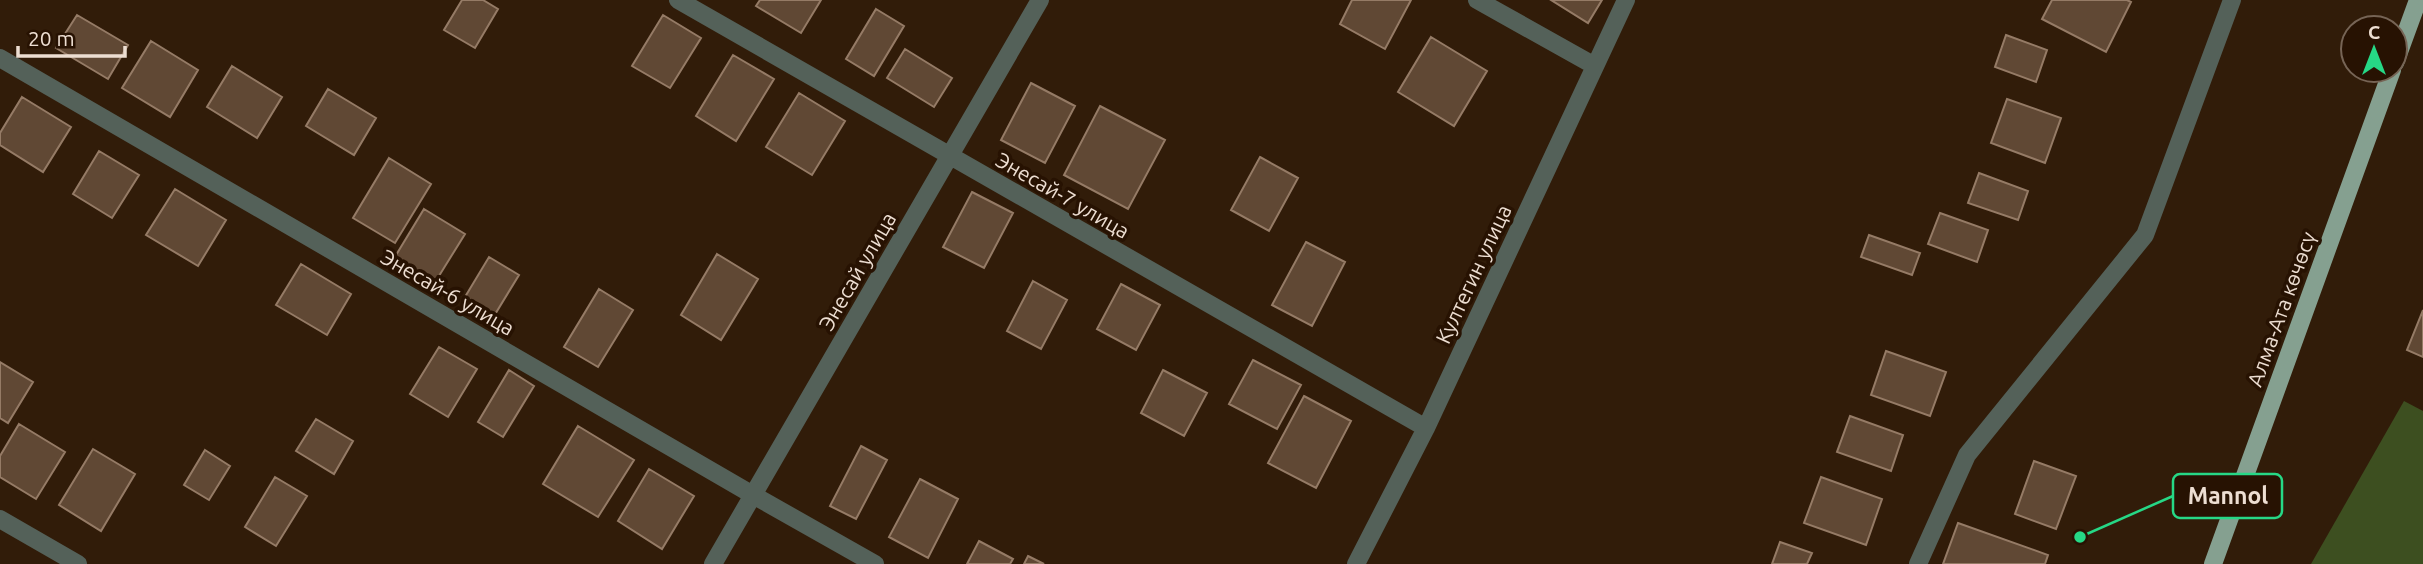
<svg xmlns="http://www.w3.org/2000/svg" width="2423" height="564" font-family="Ubuntu,sans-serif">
<rect width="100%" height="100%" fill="#311c09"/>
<path fill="#3d4f20" d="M2404 401 2423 411V564H2311Z"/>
<path fill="#604834" stroke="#957b66" stroke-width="2" d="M462 0H483L498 9 475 48 444 30Z
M760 0H821L801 33 756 6Z
M1352 0H1411L1385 49 1340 24Z
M1551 0H1602L1588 23Z
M2052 0H2127L2131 2 2106 52 2042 19Z
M876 9 904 26 874 76 846 59Z
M77 15 128 45 108 79 56 48Z
M663 15 701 38 670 88 632 66Z
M2006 35 2047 50 2036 82 1995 67Z
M1431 37 1487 71 1454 126 1398 92Z
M151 41 198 70 170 117 122 88Z
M905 49 952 78 934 107 887 78Z
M733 55 774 79 736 141 696 116Z
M232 66 282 97 257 138 207 107Z
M1031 83 1075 106 1045 163 1001 140Z
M328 89 376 118 354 155 306 126Z
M799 93 845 121 812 175 766 147Z
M22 97 71 127 43 172 0 145V133Z
M2007 99 2061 118 2045 163 1991 143Z
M1100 106 1165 140 1128 209 1064 175Z
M99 151 139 175 112 218 73 194Z
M1260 157 1298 178 1269 231 1231 210Z
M389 158 431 184 395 243 353 218Z
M1979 173 2028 191 2018 220 1968 203Z
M175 189 226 220 198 266 146 235Z
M972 192 1013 213 984 268 943 247Z
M424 209 465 234 434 284 393 260Z
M1940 213 1988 230 1977 262 1928 244Z
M1869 235 1920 253 1912 275 1861 257Z
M1306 242 1345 262 1312 326 1272 305Z
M717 254 758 279 721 340 681 315Z
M489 257 519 275 494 316 465 297Z
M301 264 351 294 327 335 276 305Z
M1033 281 1067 300 1041 349 1007 331Z
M1121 284 1160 305 1136 350 1097 329Z
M599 289 633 310 598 367 564 347Z
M2423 310V357L2407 350Z
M439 347 477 369 448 417 410 394Z
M1886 351 1946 372 1930 416 1871 395Z
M1253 360 1301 385 1277 429 1229 404Z
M0 362 33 382 8 423 0 418Z
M509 370 534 386 503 437 478 422Z
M1163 370 1207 393 1184 436 1141 413Z
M1304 396 1351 421 1316 488 1268 463Z
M1850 416 1903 435 1891 471 1837 452Z
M316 419 353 441 334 474 296 451Z
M19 424 65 452 36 499 0 477V456Z
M578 426 634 460 598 517 543 484Z
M861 446 887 460 856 519 830 506Z
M93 449 135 474 101 531 59 505Z
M205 450 230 466 209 500 184 485Z
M2034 461 2076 476 2056 529 2015 514Z
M649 469 694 496 662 549 618 521Z
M275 477 307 496 276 546 245 527Z
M1821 477 1882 499 1866 545 1804 523Z
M920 479 958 499 928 558 889 537Z
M1958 523 2048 555 2045 564H1943Z
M979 541 1013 559 1010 564H967Z
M1780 542 1812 553 1807 564H1772Z
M1028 556 1044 564H1024Z"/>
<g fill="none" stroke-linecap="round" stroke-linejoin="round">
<path stroke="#546159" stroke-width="18" d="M678 0 1426 428
M1477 0 1595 66
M0 58 753 495 875 564
M0 519 78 564
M713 564 1040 0
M1356 564 1426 428 1626 0
M1918 564 1967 455 2145 235 2232 0"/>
<path stroke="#85a090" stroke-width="18" d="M2395 63 2418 0
M2213 564 2392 70"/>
</g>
<g text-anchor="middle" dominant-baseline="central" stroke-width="7" stroke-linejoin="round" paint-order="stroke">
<g font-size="21" fill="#edded2" stroke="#271202">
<text transform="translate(1063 195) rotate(30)">Энесай-7 улица</text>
<text transform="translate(857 271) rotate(-60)">Энесай улица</text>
<text transform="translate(1473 274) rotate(-65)">Култегин улица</text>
<text transform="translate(448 292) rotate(30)">Энесай-6 улица</text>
<text transform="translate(2281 309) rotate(-70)">Алма-Ата көчөсү</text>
</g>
</g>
<path fill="none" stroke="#26d886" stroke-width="2.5" d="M2080 537L2173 496"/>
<circle fill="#26d886" stroke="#271202" stroke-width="2.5" cx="2080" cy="537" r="7"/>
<rect fill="#271202" stroke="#26d886" stroke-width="2.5" x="2173" y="474" width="109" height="44" rx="7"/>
<g font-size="23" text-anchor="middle" font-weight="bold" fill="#edded2">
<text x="2228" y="504">Mannol</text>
</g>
<g transform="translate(2374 49)"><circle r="33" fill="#271202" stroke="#766455" stroke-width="2"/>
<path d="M0-5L12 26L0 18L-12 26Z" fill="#26d886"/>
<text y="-10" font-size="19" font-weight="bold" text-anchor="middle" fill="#edded2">С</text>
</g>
<path d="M18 46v10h107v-10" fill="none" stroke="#edded2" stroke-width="3.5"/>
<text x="28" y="46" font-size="21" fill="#edded2" stroke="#271202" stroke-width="5" paint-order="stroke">20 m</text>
</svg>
